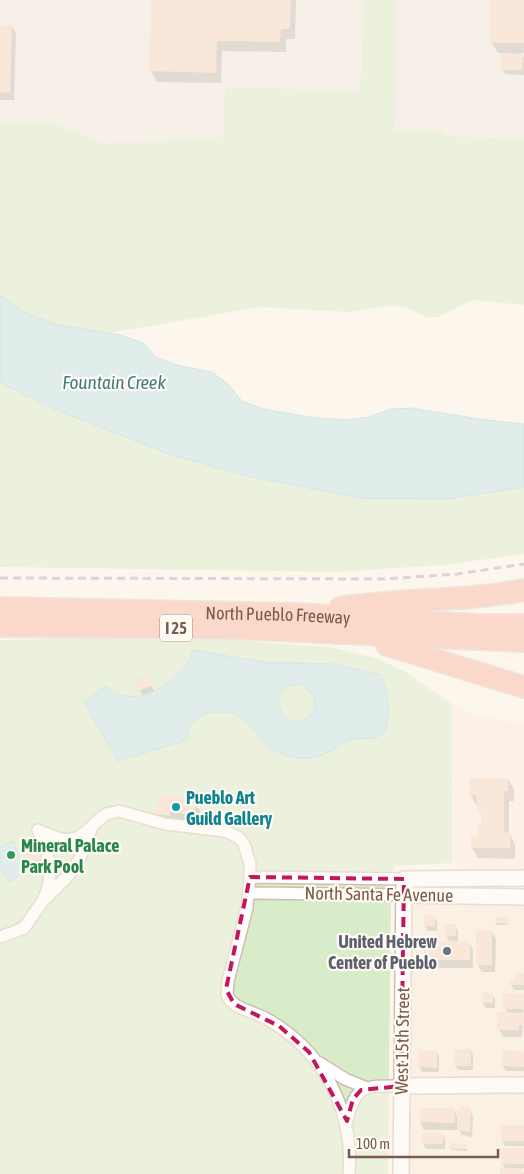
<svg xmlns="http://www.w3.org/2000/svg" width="524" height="1174" font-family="'Asap Condensed',sans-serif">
<rect width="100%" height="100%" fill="#fdf6ec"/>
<path fill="#f5e8da" d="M403 885 524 887V1174H400Z"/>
<path fill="#fde8e0" d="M452 704 471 713 524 725V887L455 886Z"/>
<path fill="#efe9e4" d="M0 0H524V139L447 136 101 143 55 124 0 125Z"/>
<path fill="#d8ecc9" d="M365 0H396L395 131 438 129 447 136 524 139V305L473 300 439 317H427L405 307 387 306 349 312 261 307 109 333 58 325 23 312 0 295V122L55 124 101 143 207 140 223 136 225 87 360 91Z
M0 382 59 411 172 454 247 476 360 498 447 499 524 487V554L443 565 335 572 0 567Z
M73 638 231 640 330 647 379 659 404 671 452 704 453 863 394 866 391 884 388 1174H0V640Z"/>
<path fill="#bfe3e8" stroke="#a5d3da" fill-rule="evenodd" d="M0 295 23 312 58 325 121 335 143 343 156 357 176 365 212 372 228 384 242 401 263 409 316 418 346 420 369 417 391 409 412 408 479 419 524 424V487L447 499 360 498 247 476 172 455 59 411 0 382Z
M192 650 263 662 334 664 381 675C387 687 395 728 379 736 369 741 356 736 346 742 318 757 311 765 278 752 257 743 249 713 224 712 212 712 198 713 191 725 188 730 189 735 187 740L118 761 84 702 106 686C131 707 159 693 178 673 185 666 191 660 192 650ZM297 684C310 687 321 701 311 714 290 741 257 690 297 684Z
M13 841 24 872 10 882 0 869V846Z"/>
<path fill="#0003" d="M153 0H296L295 39H286V52L222 51 221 83 157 82 151 71Z
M491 0H524V53H521L524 58V75L505 74 502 69 503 53H498L492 43Z
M0 26H12L16 34 14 100H0Z
M148 676 154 691 142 695 140 690Z
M508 779 514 789V801H509V833L515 844V859L478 858 472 848V837H478L483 819 478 805H476L470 794Z
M191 799 200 811 198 823 162 822 158 814Z
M39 853 42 864 34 867 31 862Z
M434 916 437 921V931H428L425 926Z
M507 918 508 925H497L496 923Z
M455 926 458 931V942H469L473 950V968H435L425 954 431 942H450L446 936Z
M491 931 496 939 495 972H482L477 964Z
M524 974V990H514L511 985Z
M483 994H492L495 999V1008H486L483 1003Z
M524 995 522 1037H503L499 1029 508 1014 505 1008Z
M471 1050 473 1055V1070H458L455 1065Z
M503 1051 524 1052V1071H506L503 1066Z
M420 1052H437L439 1057V1072H422L420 1067Z
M422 1109H453L459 1119 469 1109 473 1116 472 1137 462 1135 459 1130H424L420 1122Z
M524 1128V1146H505L502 1141Z
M442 1134 445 1139V1149H426L423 1144Z
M466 1145 468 1151 452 1150 451 1148Z
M524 1150V1168H521L524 1174H501L505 1169 502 1163Z"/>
<path fill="#f3d5c3" d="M151 0H291L290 29H281L280 42 217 41 216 73 149 71Z
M490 0H524V43H490Z
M0 25H12L10 93 0 92Z
M501 53 523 54 522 70H501Z
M148 674 152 686 138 691 135 679Z
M469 778H508V791H504V832H510V848H471V836H477V824L481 823V813H478L476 795H469Z
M159 794 191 798V801L196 802 194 815 170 812V816L156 814Z
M37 847 41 859 30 863 26 851Z
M424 915H435V927L424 926Z
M495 917H508V924L495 923Z
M445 924H456V936L445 937Z
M476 930H492V965H476Z
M424 938H431V941H470V960H430V955H424Z
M514 973H524V985H510V980H514Z
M482 992 493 993V1003H482Z
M503 993 524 994V1009H503Z
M497 1012 524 1013V1025H519V1030H497Z
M454 1049H471V1066H454Z
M502 1050 524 1052V1067L502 1066Z
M418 1051H437V1068L418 1067Z
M461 1107H469L471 1110 470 1132 457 1130V1110H461Z
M421 1108H454L455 1123 419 1122Z
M501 1125H524V1141H501Z
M422 1133H443V1144H422Z
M449 1143 467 1144V1149H449Z
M501 1148H524V1164H501Z
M500 1168H523V1174H500Z"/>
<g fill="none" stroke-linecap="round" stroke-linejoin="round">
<defs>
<path id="minor" d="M250 877 404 879
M249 893 404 895
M44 898C56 873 48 853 38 830 61 840 71 846 90 828
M0 937 24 928 42 902 68 876 80 858 93 825 106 814 119 811 165 824 225 831 238 837 244 844 250 864V877L247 908 228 981 227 995C232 1008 253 1012 265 1018 322 1049 354 1109 349 1174
M318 1062 345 1079 367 1088
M347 1121C356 1083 366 1086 401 1086"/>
<path id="tertiary" d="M404 895 524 897
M401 1086 524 1085
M401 1174 404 879 524 878"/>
<g id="motorway">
<path id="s1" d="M0 608 297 614 478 625H524"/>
<path d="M340 608C401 598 463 602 524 590"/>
<path d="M0 626 231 628 524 641"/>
<path d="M387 645 524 687"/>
</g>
</defs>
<use href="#minor" stroke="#d1beb0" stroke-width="14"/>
<use href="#tertiary" stroke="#d1beb0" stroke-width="18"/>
<use href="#motorway" stroke="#dad1cd" stroke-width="24"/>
<use href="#minor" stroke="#fff" stroke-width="11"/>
<use href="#tertiary" stroke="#fff" stroke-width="15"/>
<use href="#motorway" stroke="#f7b7a3" stroke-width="21"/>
<path stroke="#b9a8c9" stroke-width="3" stroke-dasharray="8 5" stroke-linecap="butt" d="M0 578 384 579 457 574 524 564"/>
</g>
<path d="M0 0H524V1174H0ZM250 877 404 879 401 1086 361 1090 353 1099 347 1121 309 1052 279 1026 234 1004 226 989Z" fill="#fdf6ec" fill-opacity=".55" fill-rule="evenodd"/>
<path fill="none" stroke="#c2185b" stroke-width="4" stroke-dasharray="10 6" stroke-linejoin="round" d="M250 877 404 879 401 1086 361 1090 353 1099 347 1121 309 1052 279 1026 234 1004 226 989Z"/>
<circle fill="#0f9aa8" stroke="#fffaf3" stroke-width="2" cx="176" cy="807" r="5"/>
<circle fill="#2e9e5b" stroke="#fffaf3" stroke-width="2" cx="11" cy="855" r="5"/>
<circle fill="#6b7280" stroke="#fffaf3" stroke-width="2" cx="447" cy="951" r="5"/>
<g text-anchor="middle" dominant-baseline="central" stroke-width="4.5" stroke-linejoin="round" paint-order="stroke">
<rect fill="#fffaf3" stroke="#a28b7f" stroke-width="1" x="160" y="614.5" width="32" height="27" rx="4"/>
<g font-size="16" font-weight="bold" fill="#7a5c4d">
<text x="176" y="628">I 25</text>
</g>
<g font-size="18" fill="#7a5c4d" stroke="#fffaf3">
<text stroke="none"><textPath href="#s1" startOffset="278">North Pueblo Freeway</textPath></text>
<text transform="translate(379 894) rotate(1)">North Santa Fe Avenue</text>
<text transform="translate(402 1041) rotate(-89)">West 15th Street</text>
</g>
<g font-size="18" font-weight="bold" fill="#0d838f" stroke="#fffaf3" text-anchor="start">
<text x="186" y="797">Pueblo Art<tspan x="186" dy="21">Guild Gallery</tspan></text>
</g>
<g font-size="18" font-weight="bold" fill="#27864d" stroke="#fffaf3" text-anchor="start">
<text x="21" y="845">Mineral Palace<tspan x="21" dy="21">Park Pool</tspan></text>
</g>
<g font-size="18" font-weight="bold" fill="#5b616d" stroke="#fffaf3" text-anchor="end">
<text x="437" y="941">United Hebrew<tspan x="437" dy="21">Center of Pueblo</tspan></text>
</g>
<g font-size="19" font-style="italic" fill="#437c86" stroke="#fffaf3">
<text x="114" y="382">Fountain Creek</text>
</g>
</g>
<path d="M349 1149v8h149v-8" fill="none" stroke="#7a5c4d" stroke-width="2.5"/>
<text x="356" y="1149" font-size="15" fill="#7a5c4d" stroke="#fffaf3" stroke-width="4" paint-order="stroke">100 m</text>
</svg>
